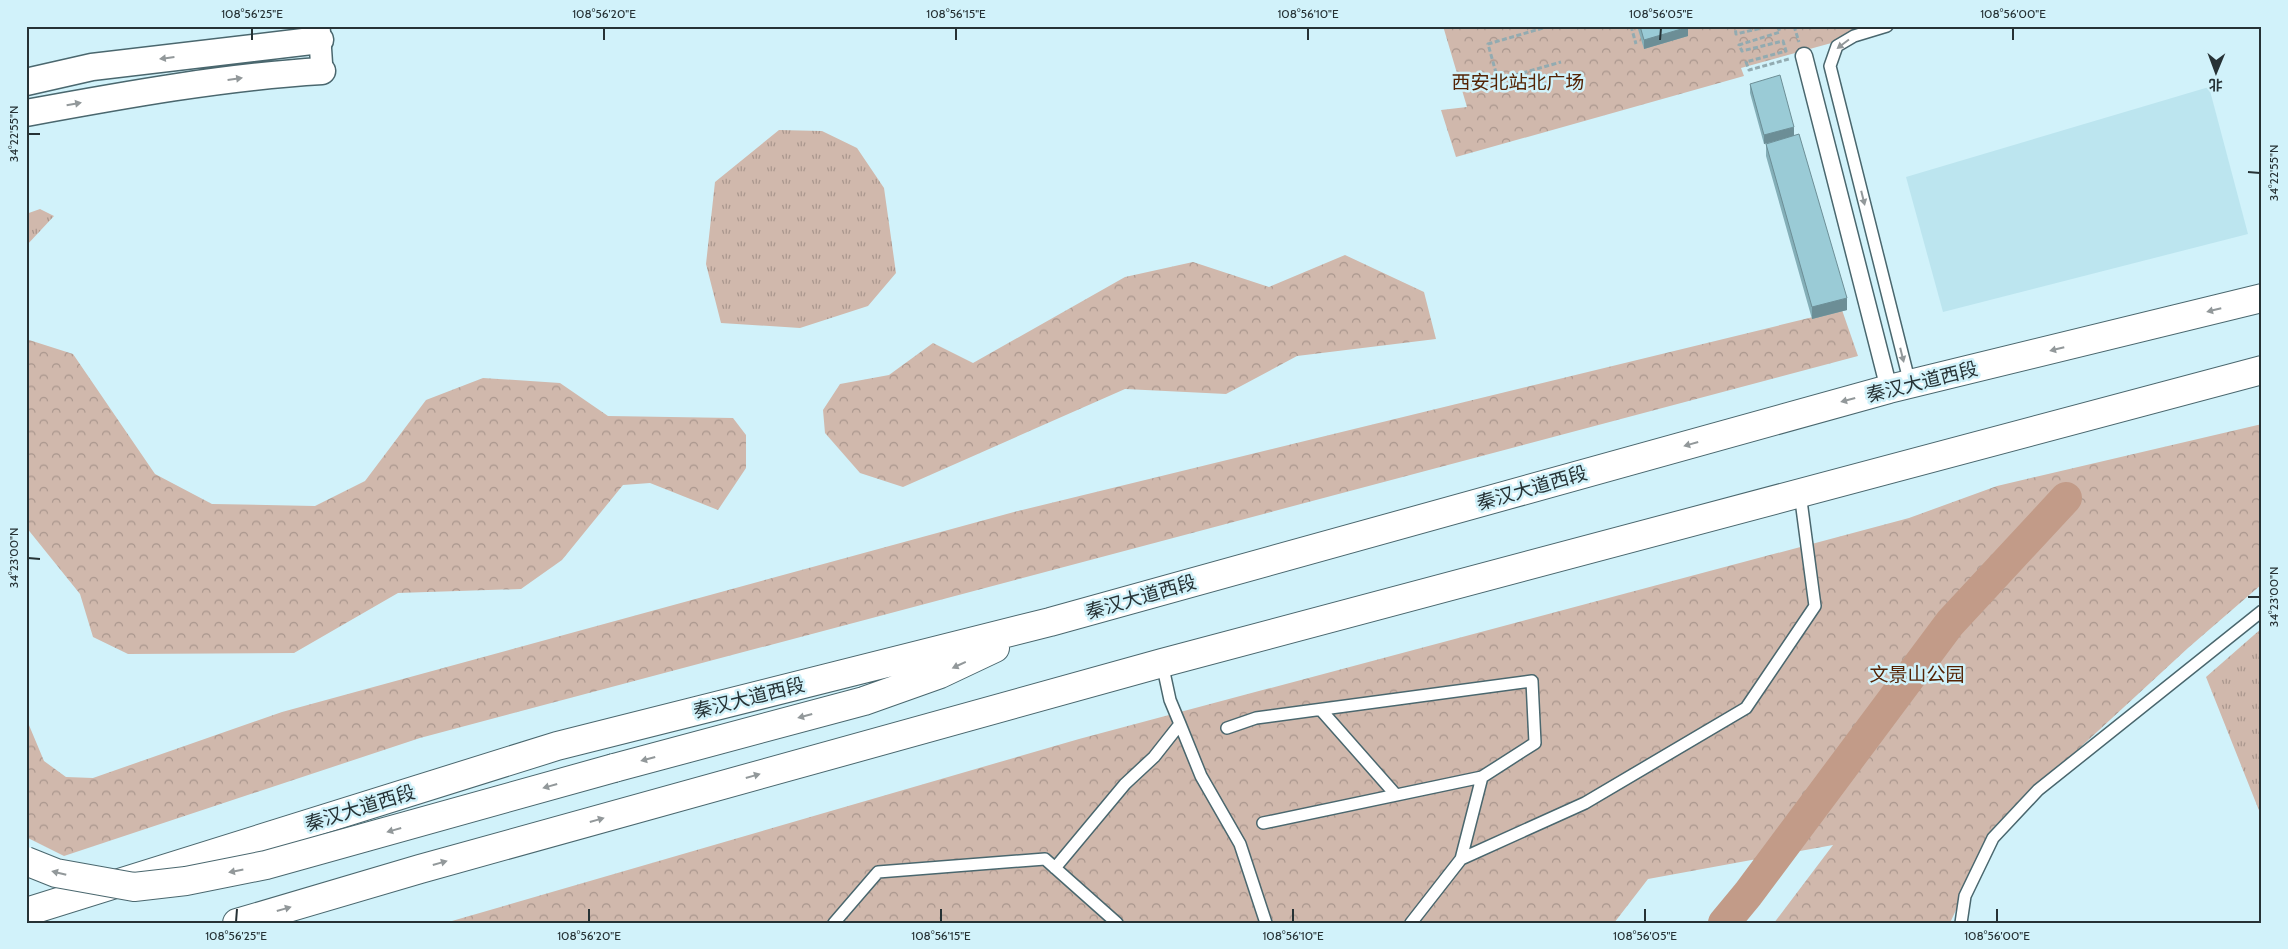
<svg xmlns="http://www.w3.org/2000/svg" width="2288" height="949" font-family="Cabin,'Noto Sans SC',sans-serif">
<defs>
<pattern id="grass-tufts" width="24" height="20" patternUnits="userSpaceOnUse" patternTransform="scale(1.25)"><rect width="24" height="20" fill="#d0b8ac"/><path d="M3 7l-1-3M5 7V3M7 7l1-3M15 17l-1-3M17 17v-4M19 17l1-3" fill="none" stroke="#a9968d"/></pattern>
<pattern id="forest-crowns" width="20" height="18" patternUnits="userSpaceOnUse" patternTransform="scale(1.25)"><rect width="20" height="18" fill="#d0b8ac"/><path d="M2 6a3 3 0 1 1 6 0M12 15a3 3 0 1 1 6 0" fill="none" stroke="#a9968d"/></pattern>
</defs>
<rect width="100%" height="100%" fill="#d1f2fa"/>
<path fill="#bce5ef" d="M2209 87 2248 234 1943 312 1906 177Z"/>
<path fill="url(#grass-tufts)" d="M779 130 822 131 857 148 884 188 896 273 868 306 800 328 721 323 706 264 715 182Z
M40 209 54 216 26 246V214Z
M2262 628V818L2206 677Z"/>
<path fill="url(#forest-crowns)" d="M1443 26H1893L1741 68 1744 76 1456 157 1441 110 1467 107Z
M1345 255 1424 292 1436 339 1297 356 1226 394 1125 389 903 487 860 473 825 433 823 410 840 384 889 375 933 343 973 363 1125 277 1193 262 1269 287Z
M1842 310 1858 356 420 738 64 856 26 837V718L44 761 66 777 93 778 282 712 1014 512Z
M26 339 73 354 155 474 212 504 315 506 365 481 426 400 483 378 560 383 608 416 733 418 746 435V468L718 510 650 483 623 485 562 560 521 589 398 593 294 653 128 654 93 637 80 594 26 527Z
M2262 424V584L2188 648 1994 827 1950 923H1774L1833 845 1648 879 1614 923H445L1079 739 1909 518 1997 486Z"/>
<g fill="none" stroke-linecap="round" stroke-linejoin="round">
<path stroke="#c29b88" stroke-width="32" d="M1724 923 1748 894 1950 623 2066 498"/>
<defs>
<path id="service" d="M1887 26 1854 36 1837 46 1830 66 1910 384
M1162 663 1170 700 1180 724 1201 776 1240 844 1266 923
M1321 710 1396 795
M1227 728 1256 718 1532 681 1535 743 1482 777 1461 859
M1263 823 1482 777
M1055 868 1125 784 1154 757 1180 724
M834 923 878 872 1045 859 1117 923
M1411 923 1461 859 1585 803 1746 708 1815 606 1800 493
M1961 923 1965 896 1993 838 2038 790 2262 611"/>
<path id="pedestrian" d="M1804 56 1889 389"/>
<path id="minor" d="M319 26 322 71"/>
<path id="tertiary" d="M26 82 92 67 320 40
M26 113C124 95 223 77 322 71"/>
<path id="primary" d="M614 768 864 701 940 674 995 648
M26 912 557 746 1050 622 1889 389 2262 298
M237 923 420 869 1162 663 2262 370"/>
</defs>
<use href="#service" stroke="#4a676e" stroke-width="14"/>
<use href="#pedestrian" stroke="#4a676e" stroke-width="19"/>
<use href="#minor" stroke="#4a676e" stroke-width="24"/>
<use href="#tertiary" stroke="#4a676e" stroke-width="29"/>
<use href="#primary" stroke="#4a676e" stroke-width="30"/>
<path stroke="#92abb1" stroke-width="3" stroke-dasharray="5 2.5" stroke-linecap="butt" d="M1550 26 1488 44 1498 80 1561 62
M1631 26 1636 44
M1739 26 1735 27 1736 34 1770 26
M1778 26 1780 32 1739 45 1742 51 1783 41 1786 51 1746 62 1749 70 1789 59
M1794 26 1799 42"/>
<use href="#service" stroke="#fff" stroke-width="11"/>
<use href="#pedestrian" stroke="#fff" stroke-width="16"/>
<use href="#minor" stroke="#fff" stroke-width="21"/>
<use href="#tertiary" stroke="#fff" stroke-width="26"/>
<use href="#primary" stroke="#fff" stroke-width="28"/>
<defs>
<path id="primary-bridge" d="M26 861 56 873 134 887 186 881 266 865 614 768"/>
</defs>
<use href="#primary-bridge" stroke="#4a676e" stroke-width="30" stroke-linecap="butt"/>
<use href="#primary-bridge" stroke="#fff" stroke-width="28"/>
</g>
<path fill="#84afb8" d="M1637 26H1688V36L1644 49Z
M1750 84 1794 136 1764 144 1750 93Z
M1766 144 1847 310 1812 319 1766 156Z"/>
<path fill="#6c8e96" d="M1688 27V36L1644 49V40Z
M1794 127V136L1764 144V135Z
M1847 298V310L1812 319V307Z"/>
<path fill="#9acbd6" stroke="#6c8e96" d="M1640 26H1688V27L1644 40Z
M1780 75 1794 127 1764 135 1750 84Z
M1799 134 1847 298 1812 307 1766 144Z"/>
<defs><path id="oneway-solid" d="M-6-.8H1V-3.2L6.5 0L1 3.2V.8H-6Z" transform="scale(1.25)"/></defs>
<g fill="#92989a">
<use href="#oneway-solid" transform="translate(1843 44) rotate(143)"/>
<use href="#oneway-solid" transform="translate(167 58) rotate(173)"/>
<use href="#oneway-solid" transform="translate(235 79) rotate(-8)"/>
<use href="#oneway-solid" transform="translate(74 104) rotate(-10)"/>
<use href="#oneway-solid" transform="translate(1863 198) rotate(76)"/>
<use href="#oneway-solid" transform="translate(2214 310) rotate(166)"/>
<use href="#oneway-solid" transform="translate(2057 349) rotate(166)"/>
<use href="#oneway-solid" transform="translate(1902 355) rotate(76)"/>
<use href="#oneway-solid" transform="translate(1848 400) rotate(165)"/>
<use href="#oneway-solid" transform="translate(1691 444) rotate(164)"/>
<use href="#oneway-solid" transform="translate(959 665) rotate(155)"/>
<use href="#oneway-solid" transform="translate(805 716) rotate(165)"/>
<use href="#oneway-solid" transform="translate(648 759) rotate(165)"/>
<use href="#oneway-solid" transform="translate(753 776) rotate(-16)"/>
<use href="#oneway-solid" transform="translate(550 786) rotate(164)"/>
<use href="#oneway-solid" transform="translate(597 820) rotate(-16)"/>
<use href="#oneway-solid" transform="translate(394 830) rotate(164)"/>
<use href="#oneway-solid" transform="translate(440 863) rotate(-16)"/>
<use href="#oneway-solid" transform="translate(236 871) rotate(169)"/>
<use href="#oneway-solid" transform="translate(59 873) rotate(-166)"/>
<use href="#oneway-solid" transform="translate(284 909) rotate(-16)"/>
</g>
<path fill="none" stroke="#263235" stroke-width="2" d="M252 40V28M604 40V28M956 40V28M1308 40V28M1660 40 1661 28M2013 40V28M28 134H40M2248 172 2260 173M28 558 40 559M2248 597H2260M236 922 237 909M589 922V909M941 922V909M1293 922V909M1645 922V909M1997 922V909"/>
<g text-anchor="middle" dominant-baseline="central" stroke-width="5" stroke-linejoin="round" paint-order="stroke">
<g font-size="19" fill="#542304" stroke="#d1f2fa">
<text x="1518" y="82">西安北站北广场</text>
<text x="1917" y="674">文景山公园</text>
</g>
<g font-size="19" fill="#263235" stroke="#d1f2fa">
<text transform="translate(1922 382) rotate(-14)">秦汉大道西段</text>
<text transform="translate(1532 488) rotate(-16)">秦汉大道西段</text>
<text transform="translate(1141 597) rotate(-16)">秦汉大道西段</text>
<text transform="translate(749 698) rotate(-14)">秦汉大道西段</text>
<text transform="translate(360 808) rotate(-17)">秦汉大道西段</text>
</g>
</g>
<rect width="2288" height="949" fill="none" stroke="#d1f2fa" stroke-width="55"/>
<g transform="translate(2216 72) rotate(181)" stroke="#d1f2fa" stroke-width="4" paint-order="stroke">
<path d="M0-4L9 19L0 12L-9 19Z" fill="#263235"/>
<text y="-8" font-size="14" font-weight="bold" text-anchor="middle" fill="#263235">北</text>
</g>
<rect x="28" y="28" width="2232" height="894" fill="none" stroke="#263235" stroke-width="2"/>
<g font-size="12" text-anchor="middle" fill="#263235">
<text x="252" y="18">108°56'25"E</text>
<text x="604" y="18">108°56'20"E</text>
<text x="956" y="18">108°56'15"E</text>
<text x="1308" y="18">108°56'10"E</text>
<text x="1661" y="18">108°56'05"E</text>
<text x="2013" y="18">108°56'00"E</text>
<text transform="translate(14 134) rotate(-90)" y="4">34°22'55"N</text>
<text transform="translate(2274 173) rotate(-90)" y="4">34°22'55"N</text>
<text transform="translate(14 558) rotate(-90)" y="4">34°23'00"N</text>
<text transform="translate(2274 597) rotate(-90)" y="4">34°23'00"N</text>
<text x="236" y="940">108°56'25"E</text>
<text x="589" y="940">108°56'20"E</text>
<text x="941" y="940">108°56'15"E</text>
<text x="1293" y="940">108°56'10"E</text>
<text x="1645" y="940">108°56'05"E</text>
<text x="1997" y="940">108°56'00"E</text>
</g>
</svg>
